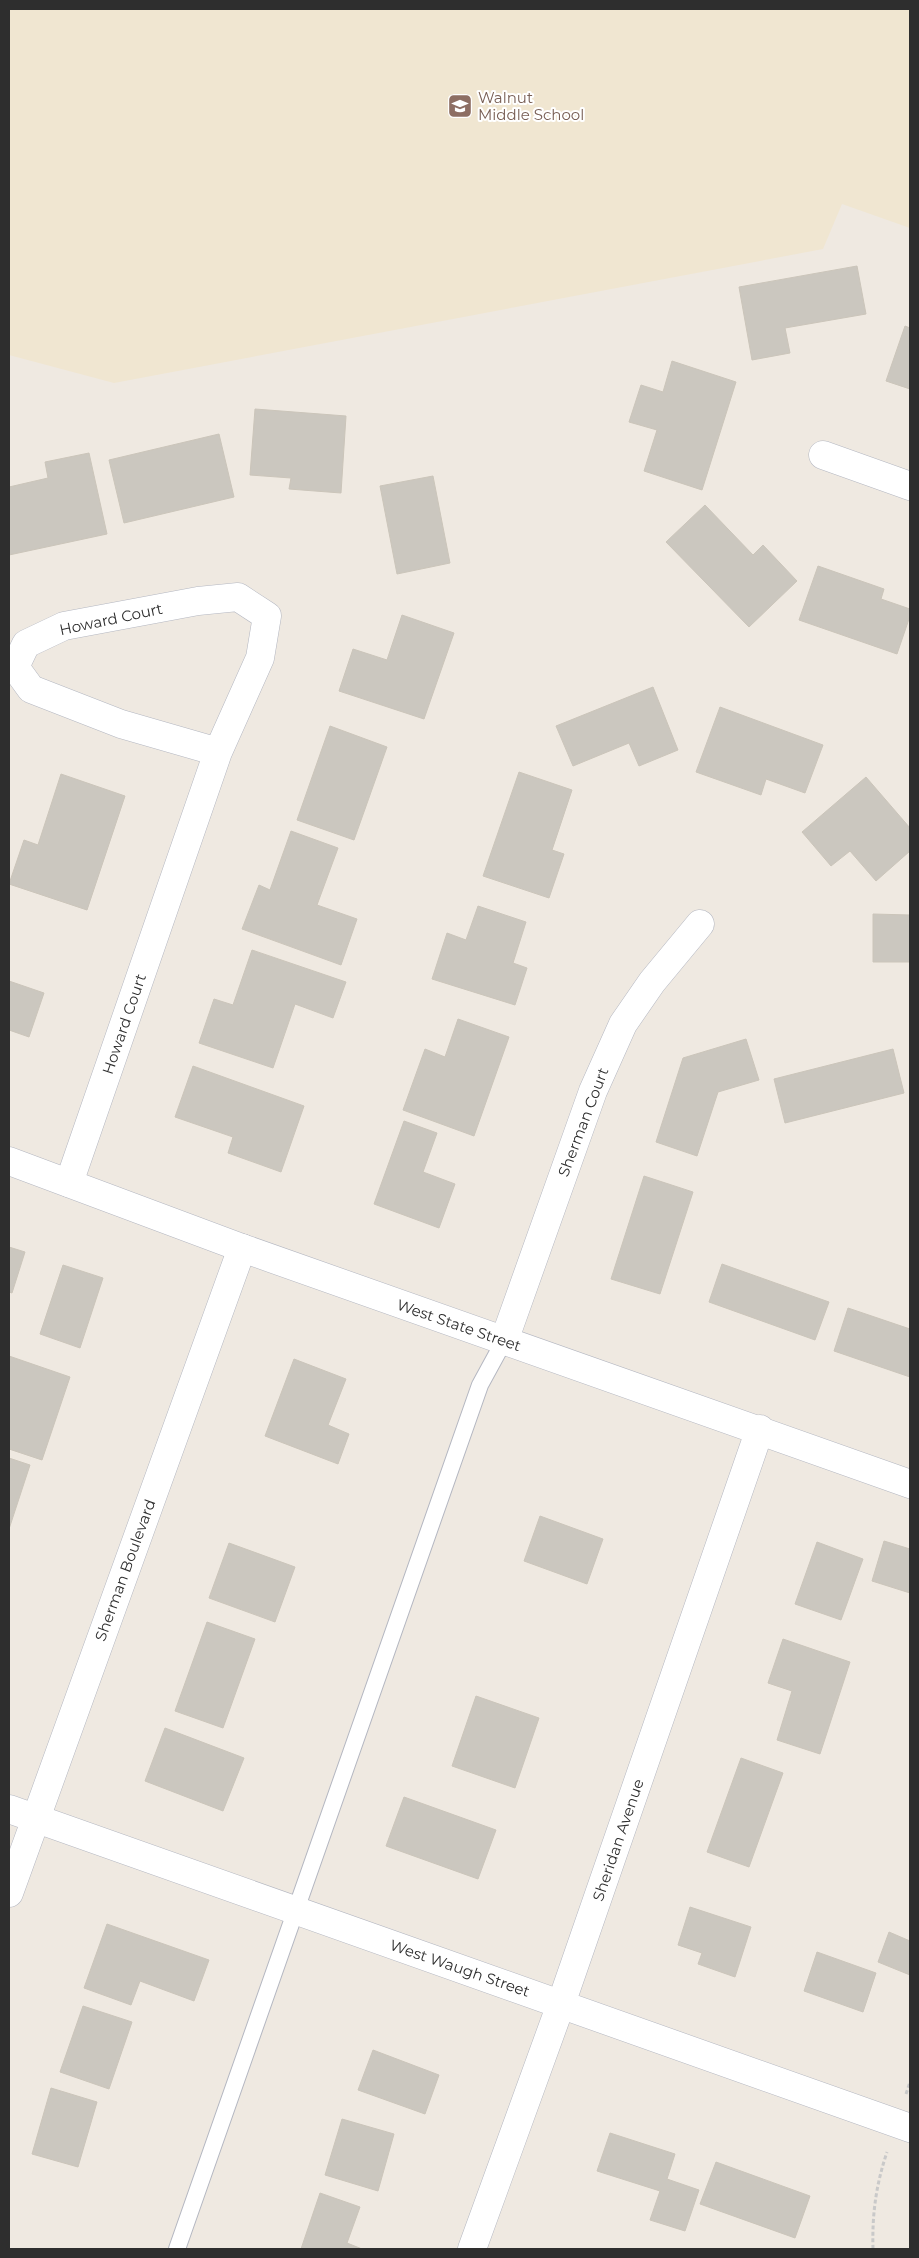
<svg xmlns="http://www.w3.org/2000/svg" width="919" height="2258" font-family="Montserrat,sans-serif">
<rect width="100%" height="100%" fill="#efe9e1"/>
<path fill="#f0e6d1" d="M9 9H910V228L842 204 823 249 114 383 9 355Z"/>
<path fill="#cbc7bf" stroke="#cbc5ba" d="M857 266 866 314 785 328 790 353 752 360 739 287Z
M905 326 910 328V389L886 381Z
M672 361 736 382 702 490 644 471 657 430 629 422 641 385 663 392Z
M255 409 346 416 341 493 289 489 291 478 250 475Z
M219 434 234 497 124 523 109 460Z
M89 453 107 534 9 555V487L48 478 45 462Z
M433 476 450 563 397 574 380 486Z
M705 505 753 555 763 545 797 581 749 627 666 542Z
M818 566 884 589 881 599 910 609V616L897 654 799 620Z
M402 615 454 633 424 719 339 691 353 649 387 660Z
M653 687 678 750 639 766 629 743 573 766 556 726Z
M720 707 823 745 805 793 766 779 761 795 696 772Z
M330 726 387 747 354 840 297 820Z
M519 772 572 790 552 850 564 854 549 898 483 876Z
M61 774 125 796 87 910 9 884 24 840 38 845Z
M866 777 910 828V851L876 881 850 851 831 866 802 832Z
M291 831 338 848 317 905 357 919 341 965 242 929 259 885 270 890Z
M478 906 526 922 513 963 527 968 515 1005 432 979 447 933 466 940Z
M873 914 910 915V962H873Z
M252 950 346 982 333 1018 295 1004 273 1068 199 1043 214 999 233 1005Z
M9 981 44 993 29 1037 9 1030Z
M458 1019 509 1037 474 1136 403 1110 425 1049 445 1057Z
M746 1039 759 1080 718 1092 697 1156 656 1142 683 1058Z
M893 1049 904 1093 785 1123 774 1079Z
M193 1066 304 1106 281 1172 228 1153 233 1137 175 1117Z
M404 1121 437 1133 423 1172 455 1184 439 1228 374 1204Z
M644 1176 693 1192 660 1294 611 1279Z
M9 1247 25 1252 12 1293 9 1292Z
M722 1264 829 1302 815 1340 709 1302Z
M63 1265 103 1278 80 1348 40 1334Z
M848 1308 910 1329V1377L834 1351Z
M9 1356 70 1377 42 1460 9 1449Z
M294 1359 346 1379 328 1425 349 1434 338 1464 265 1436Z
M9 1458 30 1465 9 1529Z
M540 1516 603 1539 587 1584 524 1561Z
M884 1541 910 1549V1593L872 1581Z
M817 1542 863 1559 841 1620 795 1604Z
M229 1543 295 1567 275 1622 209 1598Z
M207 1622 255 1639 223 1728 175 1711Z
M783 1639 850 1662 820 1754 777 1740 792 1691 768 1683Z
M476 1696 539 1718 515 1788 452 1766Z
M165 1728 244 1758 223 1811 145 1781Z
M741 1758 783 1773 749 1867 707 1852Z
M404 1797 496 1830 478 1879 386 1846Z
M690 1907 751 1927 735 1977 698 1964 702 1953 678 1945Z
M107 1924 209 1960 194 2001 140 1981 131 2005 84 1988Z
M889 1932 910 1941V1975L878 1962Z
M817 1952 876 1973 863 2012 804 1991Z
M83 2006 132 2022 109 2089 60 2072Z
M373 2050 439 2075 425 2114 358 2090Z
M51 2088 97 2102 78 2167 32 2154Z
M342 2119 394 2134 378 2191 325 2175Z
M610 2133 675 2154 667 2179 699 2190 685 2231 650 2220 660 2191 597 2171Z
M716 2162 810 2196 795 2238 700 2204Z
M320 2193 360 2207 347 2243 362 2249H301Z"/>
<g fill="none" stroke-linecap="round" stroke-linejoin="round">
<defs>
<path id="service" d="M177 2249 480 1385 504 1341"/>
<path id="minor" d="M823 455 910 486
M238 597 267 616 260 658 218 752 121 724 31 689 15 667 26 644 64 626 198 601Z
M69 1183 218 752
M504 1341 593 1091 623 1024 652 982 700 924
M9 1809 910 2128
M9 1893 242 1248
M472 2249 561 2004 760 1429"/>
<path id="tertiary" d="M9 1161 242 1248 910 1484"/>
</defs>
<use href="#service" stroke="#b4b7c1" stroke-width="18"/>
<use href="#minor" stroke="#b4b7c1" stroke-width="29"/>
<use href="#tertiary" stroke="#b4b7c1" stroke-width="29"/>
<path stroke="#c9c9c9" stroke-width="3" stroke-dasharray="4 2.5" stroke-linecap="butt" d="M906 2094 910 2082
M873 2249C872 2214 876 2185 887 2152"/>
<use href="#service" stroke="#fff" stroke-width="16"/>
<use href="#minor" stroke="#fff" stroke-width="28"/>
<use href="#tertiary" stroke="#fff" stroke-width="28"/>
</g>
<defs>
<symbol id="school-square" viewBox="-11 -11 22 22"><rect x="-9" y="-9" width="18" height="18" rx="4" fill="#8d6e63" stroke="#fff"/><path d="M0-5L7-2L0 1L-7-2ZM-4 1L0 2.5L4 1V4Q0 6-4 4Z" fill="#fff"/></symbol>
</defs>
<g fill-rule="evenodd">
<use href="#school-square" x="446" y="92" width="28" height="28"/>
</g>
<g text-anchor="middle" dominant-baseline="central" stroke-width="4" stroke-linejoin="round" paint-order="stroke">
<g font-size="15" fill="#785e54" stroke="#fff" text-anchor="start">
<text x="478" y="97">Walnut<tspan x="478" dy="17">Middle School</tspan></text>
</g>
<g font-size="15" fill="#2e2e2e" stroke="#fff">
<text transform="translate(111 619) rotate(-12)">Howard Court</text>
<text transform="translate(124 1024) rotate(-71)">Howard Court</text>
<text transform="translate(583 1122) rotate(-69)">Sherman Court</text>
<text transform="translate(459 1325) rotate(19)">West State Street</text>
<text transform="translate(125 1570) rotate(-70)">Sherman Boulevard</text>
<text transform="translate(618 1840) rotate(-71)">Sheridan Avenue</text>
<text transform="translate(460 1968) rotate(19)">West Waugh Street</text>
</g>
</g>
<rect width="919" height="2258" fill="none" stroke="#2e2e2e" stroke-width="20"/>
</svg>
